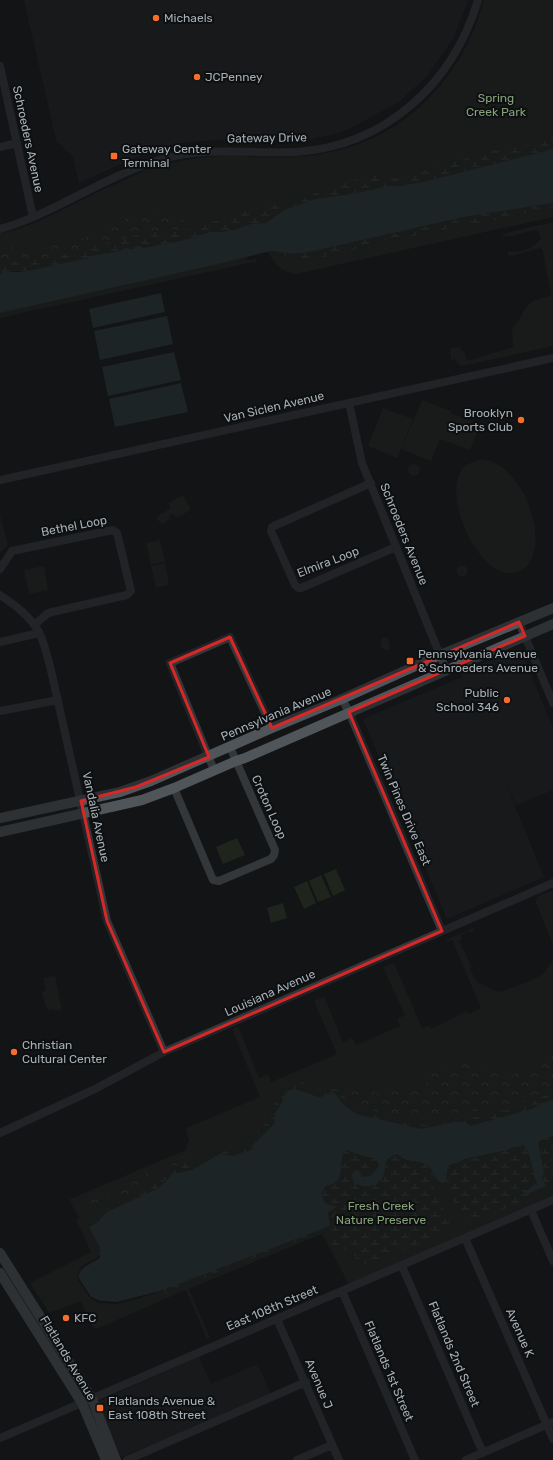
<svg xmlns="http://www.w3.org/2000/svg" width="553" height="1460" font-family="Rubik,sans-serif">
<defs>
<pattern id="forest-crowns" width="20" height="18" patternUnits="userSpaceOnUse"><rect width="20" height="18" fill="#1f251d"/><path d="M2 6a3 3 0 1 1 6 0M12 15a3 3 0 1 1 6 0" fill="none" stroke="#3d423c"/></pattern>
<pattern id="wetland-marsh" width="20" height="14" patternUnits="userSpaceOnUse"><rect width="20" height="14" fill="#1f251d"/><path d="M1 5h8M5 5V1M11 12h8M15 12V8" fill="none" stroke="#3d423c"/></pattern>
</defs>
<rect width="100%" height="100%" fill="#131415"/>
<path fill="#1f2022" d="M24 0H468L454 37 428 75 399 102 349 129 338 133 311 139 284 141 218 140 186 142 152 150 79 183 73 157 56 140Z
M520 648 553 728V790L516 805 504 779 544 877 447 919 363 719 462 677 461 673Z
M199 1357 211 1384 258 1364 270 1393 223 1415 121 1457 97 1402Z"/>
<path fill="#1f251d" d="M484 0H553V149L301 205 0 274V233C25 229 48 217 70 206 89 196 108 187 127 179 136 175 146 169 155 167 176 161 199 157 221 156 244 155 267 159 290 157 314 156 339 152 361 143 423 120 467 63 484 0Z
M553 208V217L296 274C280 271 276 266 268 252L271 251 285 256 312 259 346 253 377 242 427 234 458 226 497 220Z
M553 222V346L462 366 458 364 455 359 451 360 450 349 460 347 462 351H464L467 361 513 347 512 329C520 322 523 309 530 303 535 299 545 298 551 295L543 251 541 248 511 256 508 255V251C520 254 535 248 541 238L538 231 534 230 513 236H504L501 234Z
M246 257 247 260 256 259 257 263H255L254 262 31 311 29 310 27 312 0 318V313Z
M422 400 451 411V413L476 423 479 427 470 450 440 439 431 461 401 449Z
M383 408 413 419 397 458 368 446Z
M482 459C517 463 540 517 535 548 533 555 532 562 526 567 488 599 438 498 463 468 468 463 475 461 482 459Z
M408 470a6 6 0 1 1 12 0a6 6 0 1 1-12 0Z
M183 495 191 510 176 518 173 514 169 516 170 518 163 525 156 518 162 512 164 513 170 508 168 503Z
M0 515 8 545 0 553Z
M160 540 165 562 151 565 146 543Z
M165 563 169 585 156 588 151 566Z
M456.5 571a5.5 5.5 0 1 1 11 0a5.5 5.5 0 1 1-11 0Z
M44 566 48 590 29 594 24 570Z
M385 637 388 639 390 647 389 650H386C380 648 380 643 382 638Z
M237 838 245 855 223 864 216 847Z
M336 869 345 890 333 896 324 874Z
M321 875 331 897 318 902 309 881Z
M307 881 316 903 304 909 294 887Z
M553 890V945L535 900 538 899 537 897Z
M283 903 287 918 271 923 267 908Z
M475 927 472 934 469 931 461 935 462 939 459 941 472 967 470 969 477 982 498 992 503 991C517 985 543 980 549 965L552 963 553 959V1105L469 1130H274L553 1132V1200L351 1288 322 1234 189 1289 210 1338 207 1339 186 1290 96 1329 93 1328 81 1301 49 1313 30 1283 91 1252 76 1220 79 1218 69 1200 70 1199 186 1150 187 1143 189 1142 186 1128 260 1097 232 1029 238 1026 259 1078 268 1074 271 1082 337 1054 314 1001 324 996 343 1042 352 1038 356 1045 400 1026 397 1019 405 1015 383 967 394 963 422 1028 430 1026 431 1029C444 1023 455 1016 467 1011L469 1014 481 1008 452 940 447 942 446 940Z
M55 976 62 1010 54 1011V1009L49 1010 45 1005 42 992 46 990 43 978Z"/>
<path fill="url(#forest-crowns)" d="M157 212 182 218 186 229 148 232 58 256 21 260 0 266V245C10 245 15 246 22 253L34 252 55 244 77 240 107 231 127 218 142 216 151 218Z
M553 1049V1088L546 1089 529 1100 499 1109 460 1112 434 1119 408 1118 374 1111 361 1105 347 1094 348 1088C361 1080 365 1091 377 1093 384 1093 389 1088 395 1088 405 1087 413 1092 423 1089L432 1074 442 1067 454 1069 467 1062C482 1067 495 1073 509 1077L548 1059Z
M184 1156 191 1159 189 1164 174 1165 168 1167 159 1172 153 1177 147 1186 131 1194 114 1199 94 1208 85 1204 84 1198 88 1194 107 1193 120 1189 128 1185 151 1170Z"/>
<path fill="url(#wetland-marsh)" d="M553 137V149L427 181 400 186H389L351 194 315 199 284 210 266 223 251 224 234 230H228L224 232H209L184 240 143 248 138 245 133 249 125 248 120 251 90 256 88 258 27 271H4L0 274V266L21 260 58 256 148 232 191 229 242 212 305 198 334 185 376 175 398 178 499 149 528 145Z
M553 203V208L497 220 458 226 427 234 377 242 346 253 312 259 284 256 271 251 294 254 309 252 464 217Z
M300 1080 314 1092H320L329 1088 339 1090 356 1110 396 1120 427 1125 441 1123 463 1116 470 1118 520 1107 546 1095 553 1094V1100L542 1103 532 1109 470 1126 454 1122 421 1129 357 1114 343 1104 333 1091 321 1098 312 1096 298 1089 286 1092 279 1108 274 1114 275 1123 255 1143 251 1150 233 1156 220 1154 192 1170 165 1180 159 1188 105 1213 98 1222 97 1218 99 1213 151 1187 165 1172 185 1161H198L220 1151H233L248 1144 256 1134 266 1123 271 1111 285 1085 288 1083Z
M553 1136V1184L521 1202 479 1219C450 1220 459 1201 445 1185L433 1184V1187L450 1223 444 1233 370 1264H360L351 1251 333 1247 328 1234 322 1231 166 1293 160 1291 325 1228 330 1225 328 1212 336 1207 325 1203 321 1194 326 1186C347 1183 338 1162 344 1150 354 1152 366 1158 375 1158L379 1165 372 1176 362 1177 361 1172H354L352 1176 353 1182 384 1174C385 1164 388 1159 397 1154L406 1159 421 1162 429 1166 436 1177 446 1180 448 1166C453 1163 459 1163 464 1159L507 1150 514 1147 523 1145C533 1154 531 1173 538 1185H533L528 1190 533 1192 536 1189 541 1188 544 1172 538 1143 541 1140Z"/>
<path fill="#293839" d="M553 149V203L464 217 309 252 294 254 271 251 209 266 0 313V274L4 271 17 272 27 271 88 258 90 256 120 251 125 248 133 249 138 245 143 248 184 240 209 232H224L228 230H234L251 224 266 223 284 210 315 199 351 194 389 186H400L427 181Z
M161 293 165 312 93 328 89 309Z
M167 316 173 344 100 360 94 331Z
M174 352 181 380 108 396 102 367Z
M181 383 188 412 115 427 109 399Z
M292 1089C302 1090 311 1095 321 1098L333 1091 343 1104 357 1114 421 1129 454 1122H466L470 1126 532 1109 542 1103 553 1100V1136L541 1140 538 1143 544 1172 542 1178 546 1186 528 1194 520 1190H528L533 1185H538C531 1173 533 1154 523 1145L514 1147 507 1150 464 1159C459 1163 453 1163 448 1166L446 1180 444 1183C435 1183 434 1169 427 1165 420 1160 412 1162 405 1159 402 1158 399 1155 397 1154 394 1155 390 1157 388 1159 384 1163 386 1168 384 1174 381 1187 363 1190 353 1182L352 1176 354 1172 359 1170 362 1177 372 1176 379 1165 375 1158C366 1158 354 1152 345 1150 337 1162 348 1183 326 1186L321 1194 325 1203 337 1207 328 1212 330 1225 325 1228 160 1291 117 1302 100 1301 91 1297 78 1277C82 1266 90 1263 100 1258L99 1253 101 1250 89 1227 98 1222 105 1213 159 1188 173 1174 192 1170 220 1154 233 1156 251 1150 255 1143 275 1123 274 1114 279 1108 286 1092Z"/>
<path fill="#131415" d="M99 1253 100 1258 86 1266 80 1270 78 1277 91 1297 100 1301 117 1302 160 1291 144 1297 116 1304 99 1303 90 1298 78 1280 77 1275 81 1267 98 1257Z"/>
<g fill="none" stroke-linecap="round" stroke-linejoin="round">
<path stroke="#34373a" stroke-width="8" d="M0 66 33 217
M0 147 17 143
M0 229C22 223 41 214 61 204 95 187 128 169 163 159 207 146 251 154 296 152 385 146 453 84 478 0
M349 403 362 463 446 670
M0 480 553 358
M371 483 274 526 272 527 271 531 295 585 298 588H301L396 547
M0 569 12 551 113 530 117 533 131 591 127 595 52 612 47 614 34 625
M0 595C15 605 30 616 39 632 44 642 47 655 50 666L107 921 164 1052
M519 622 553 703
M0 642 39 633
M342 699 349 712 442 931
M0 711 58 700
M214 770 170 663 230 637 272 728
M174 788 213 880 219 881 271 859 274 855 275 850 230 747
M0 1133 95 1089 164 1052 553 883
M531 1210 553 1261
M465 1238 553 1439
M402 1266 483 1453
M342 1291 415 1460
M277 1319 339 1460
M0 1438 553 1200
M127 1460 306 1382
M297 1460 332 1445
M466 1460 553 1422"/>
<path stroke="#505559" stroke-width="10" d="M0 818 120 792 151 781 272 728 342 699 440 655 553 608
M0 832 142 800 174 788 236 761 245 758 553 624
M0 1253 92 1399 116 1460
M0 1273 82 1403 106 1460"/>
</g>
<path d="M0 0H553V1460H0ZM519 622 525 636 349 712 442 931 164 1052 107 921 81 801 136 787 209 757 170 663 230 637 272 728Z" fill="#131415" fill-opacity=".55" fill-rule="evenodd"/>
<path fill="none" stroke="#d62828" stroke-width="3" stroke-linejoin="round" d="M519 622 525 636 349 712 442 931 164 1052 107 921 81 801 136 787 209 757 170 663 230 637 272 728Z"/>
<g fill="#f66e2b" stroke="#0e0f10" stroke-width="1.5">
<circle cx="156" cy="18" r="4"/>
<circle cx="197" cy="77" r="4"/>
<rect x="110" y="152" width="8" height="8" rx="2"/>
<circle cx="521" cy="420" r="4"/>
<rect x="406" y="657" width="8" height="8" rx="2"/>
<circle cx="507" cy="700" r="4"/>
<circle cx="14" cy="1052" r="4"/>
<circle cx="66" cy="1318" r="4"/>
<rect x="96" y="1404" width="8" height="8" rx="2"/>
</g>
<g text-anchor="middle" dominant-baseline="central" stroke-width="4" stroke-linejoin="round" paint-order="stroke">
<g font-size="12" fill="#a5b0b6" stroke="#0e0f10" text-anchor="start">
<text x="164" y="18">Michaels</text>
<text x="205" y="77">JCPenney</text>
<text x="122" y="149">Gateway Center<tspan x="122" dy="14">Terminal</tspan></text>
<text x="513" y="413" text-anchor="end">Brooklyn<tspan x="513" dy="14">Sports Club</tspan></text>
<text x="418" y="654">Pennsylvania Avenue<tspan x="418" dy="14">&amp; Schroeders Avenue</tspan></text>
<text x="499" y="693" text-anchor="end">Public<tspan x="499" dy="14">School 346</tspan></text>
<text x="22" y="1045">Christian<tspan x="22" dy="14">Cultural Center</tspan></text>
<text x="74" y="1318">KFC</text>
<text x="108" y="1401">Flatlands Avenue &amp;<tspan x="108" dy="14">East 108th Street</tspan></text>
</g>
<g font-size="12" fill="#86a27b" stroke="#0e0f10">
<text x="496" y="98">Spring<tspan x="496" dy="14">Creek Park</tspan></text>
<text x="381" y="1206">Fresh Creek<tspan x="381" dy="14">Nature Preserve</tspan></text>
</g>
<g font-size="12" fill="#a5b0b6" stroke="#0e0f10">
<text transform="translate(267 138) rotate(-1)">Gateway Drive</text>
<text transform="translate(28 139) rotate(78)">Schroeders Avenue</text>
<text transform="translate(274 407) rotate(-13)">Van Siclen Avenue</text>
<text transform="translate(74 526) rotate(-11)">Bethel Loop</text>
<text transform="translate(404 534) rotate(68)">Schroeders Avenue</text>
<text transform="translate(328 562) rotate(-21)">Elmira Loop</text>
<text transform="translate(276 714) rotate(-23)">Pennsylvania Avenue</text>
<text transform="translate(269 807) rotate(66)">Croton Loop</text>
<text transform="translate(404 810) rotate(67)">Twin Pines Drive East</text>
<text transform="translate(96 817) rotate(78)">Vandalia Avenue</text>
<text transform="translate(270 993) rotate(-24)">Louisiana Avenue</text>
<text transform="translate(272 1308) rotate(-23)">East 108th Street</text>
<text transform="translate(520 1333) rotate(66)">Avenue K</text>
<text transform="translate(454 1354) rotate(67)">Flatlands 2nd Street</text>
<text transform="translate(68 1358) rotate(59)">Flatlands Avenue</text>
<text transform="translate(389 1371) rotate(67)">Flatlands 1st Street</text>
<text transform="translate(319 1384) rotate(67)">Avenue J</text>
</g>
</g>
</svg>
